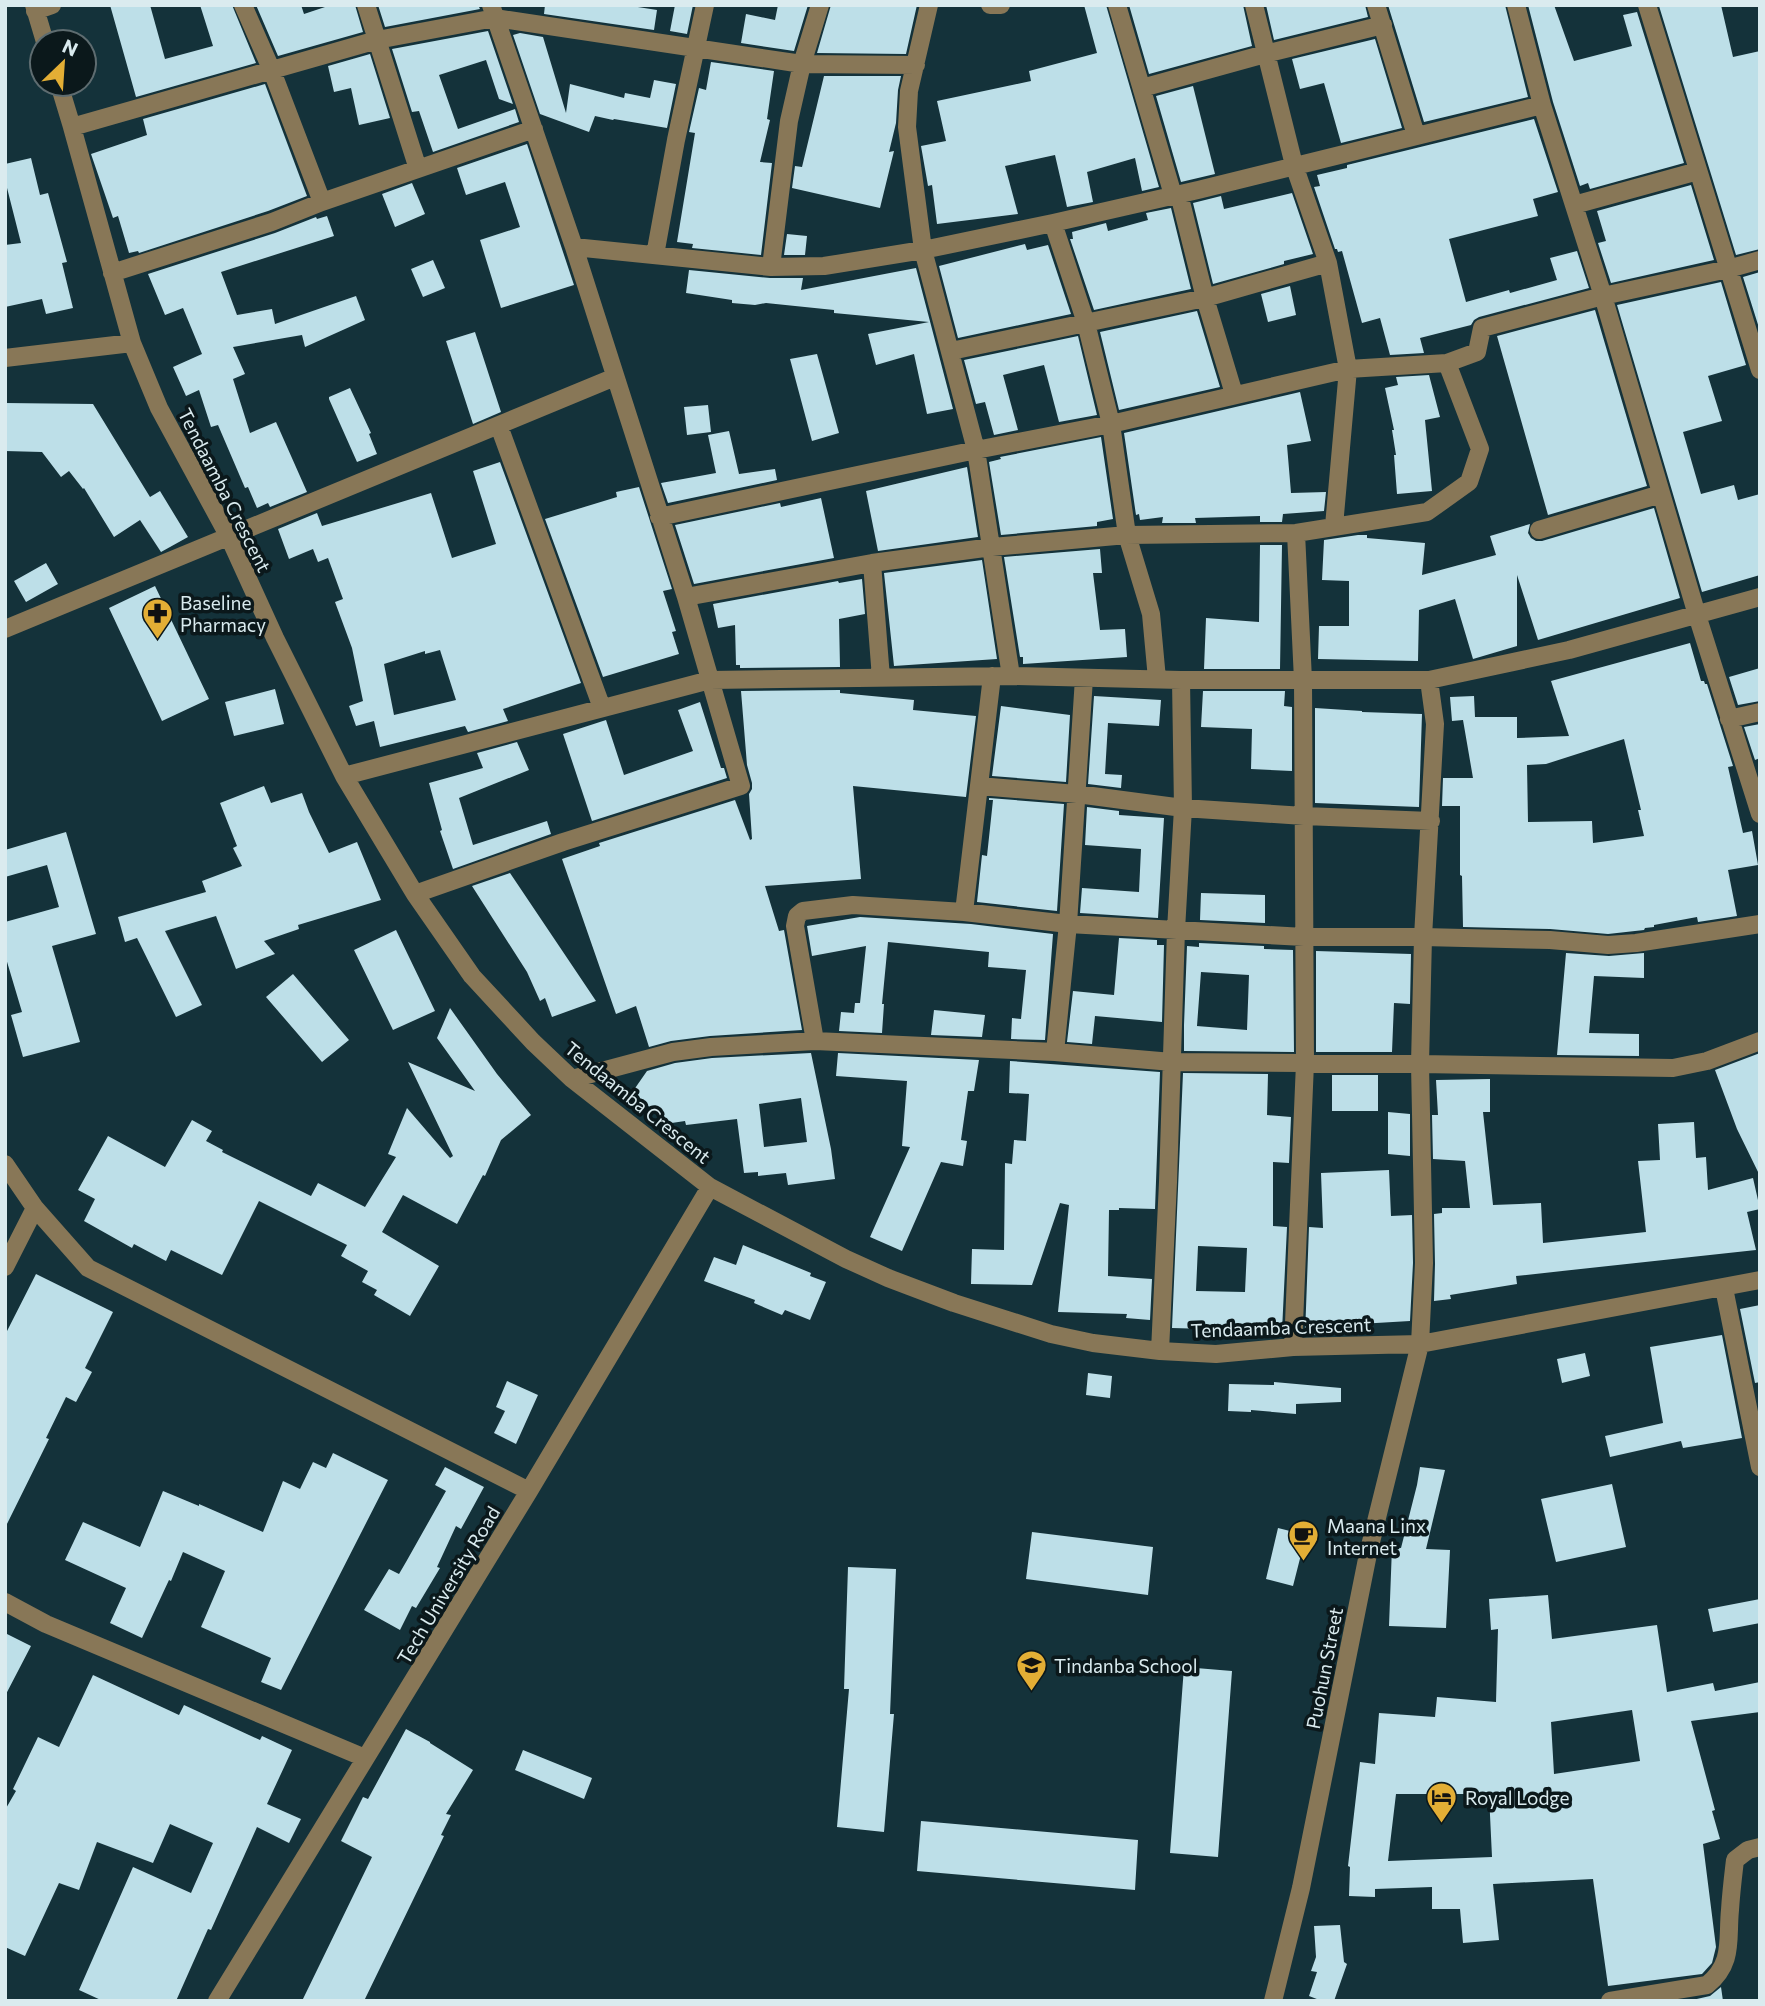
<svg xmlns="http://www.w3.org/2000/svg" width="1765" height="2006" font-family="Commissioner,sans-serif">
<rect width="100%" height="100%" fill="#14323a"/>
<path fill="#bddfe8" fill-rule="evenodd" d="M110 5H150L165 59 213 46 200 5H232L256 63 136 97Z
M256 5H301L304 14 331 5H355L363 32 278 56Z
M378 5H478L480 9 385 27Z
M545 5H625L657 10 654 30 544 14Z
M675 5H693L687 34 670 31Z
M778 5H808L794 51 741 43 746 14 775 20Z
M831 5H917L906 54 817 53Z
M1084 5H1106L1159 187 1142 191 1135 158 1087 172 1093 202 1067 207 1055 155 1005 166 1018 214 937 224 932 185 928 186 921 146 946 141 937 101 1031 81 1029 71 1097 53Z
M1129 5H1243L1252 46 1149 74Z
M1266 5H1365L1368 17 1274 40Z
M1388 5H1505L1528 97 1424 122Z
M1528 5H1554L1574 61 1632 46 1623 15 1637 12 1684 163 1590 189 1588 183 1580 186 1553 102Z
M1662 5H1721L1733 57 1760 51V249L1736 255 1659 6Z
M488 31 513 104 499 99 486 60 439 75 458 129 515 109 519 122 433 152 419 111 412 112 392 49Z
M520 33 543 37 566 113 570 84 624 98 625 93 650 98 654 80 676 84 667 128 614 119 613 120 595 116 589 132 540 114 513 35Z
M1375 39 1402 128 1341 143 1324 83 1300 89 1292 59Z
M370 54 390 118 359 125 351 88 334 92 328 66Z
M711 62 774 71 767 119 770 120 760 162 772 163 761 255 692 248 693 244 677 242 695 133 689 132 699 88 706 90Z
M824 76H901L898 90 896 123 889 152 894 151 880 208 792 188 795 166 802 167Z
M265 84 307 196 268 211 139 253 138 251 129 253 118 216 113 218 91 154 147 135 143 119Z
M1193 86 1215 174 1181 182 1156 96Z
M1534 119 1558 192 1533 199 1538 216 1449 239 1466 302 1509 290 1510 293 1557 280 1550 258 1577 251 1589 288 1479 317 1474 320 1471 325 1420 338 1424 353 1390 355 1380 318 1362 323 1342 251 1338 252 1337 249H1335L1314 187 1320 186 1317 175 1347 168V165Z
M527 144 574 285 501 308 480 240 520 227 505 182 466 195 457 168Z
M31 158 40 195 48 193 67 262 62 263 73 308 46 314 42 299 5 307V245L21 243 5 180V164Z
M412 183 425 214 395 227 382 194Z
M1691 185 1714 260 1611 283 1598 243 1606 241 1597 211Z
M1292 193 1313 254 1284 261V264L1213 284 1193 203 1221 196 1224 209Z
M1171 208 1191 289 1094 310 1070 239H1073L1072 232 1106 223 1108 231 1148 220 1146 213Z
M327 216 334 236 221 272 237 315 272 309 275 324 356 296 365 320 305 347 302 335 233 347 245 374 233 379 250 433 276 422 307 492 270 507 268 503 257 508 248 487 245 488 218 425 211 427 199 390 186 396 173 367 202 354 183 308 165 315 148 274 275 233 316 217 317 219Z
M787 234 807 236 805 255H784Z
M1025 244 1027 250 1048 245 1071 314 958 338 939 266Z
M433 260 445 288 423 297 411 269Z
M916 268 953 409 927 414 914 354 876 365 868 334 929 322 834 313V310L766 303 755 305 732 303V300L686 293 689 270 770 278H803L801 290Z
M1760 272V331L1743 277Z
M1721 282 1746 365 1708 376 1722 421 1683 432 1701 494 1734 485 1738 500 1760 494V575L1702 592 1617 305Z
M1290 286 1296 315 1268 322 1261 294Z
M1595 310 1647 486 1548 515 1497 336Z
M1197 311 1220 387 1119 410 1100 332Z
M475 332 501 412 473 424 446 341Z
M1078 336 1097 415 1059 422 1044 365 1003 375 1018 430 994 435 985 402 976 404 964 360Z
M817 354 839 433 812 441 790 359Z
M1429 375 1440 417 1425 420 1432 491 1397 494 1394 455H1396L1392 430H1394L1385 388 1398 385 1396 377Z
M350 388 371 433 369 434 377 454 357 462 329 399V397Z
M1300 392 1311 441 1287 445 1291 493 1326 492 1324 511 1283 514 1282 522H1260V516L1195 518 1196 523H1162L1163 517 1140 520 1139 514 1136 515 1124 433Z
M5 403 93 404 150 497 160 491 188 537 161 552 140 520 114 537 84 488 83 489 69 471 61 477 42 452 5 451Z
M708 405 711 432 687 435 684 407Z
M729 431 739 474 775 469 777 480 668 503 661 483 716 473 708 435Z
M1101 437 1113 519 1097 522V526L1001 535 989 462 1001 459 1000 457Z
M500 462 581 683 503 709 508 721 468 732 465 726 380 747 374 721 356 726 349 706 363 701 352 648 335 602 343 599 328 558 318 562 313 549 289 559 278 529 317 513 322 526 431 493 452 558 496 544 473 471ZM440 650 456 700 394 715 384 664 425 651V654Z
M967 467 978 537 878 551 866 491Z
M639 487 672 589 663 591 676 631 672 632 679 654 603 677 545 519 617 497 616 492Z
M821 498 834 558 694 584 675 525 780 503 781 507Z
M1654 508 1680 598 1538 640 1517 575V646L1473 659 1455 599 1419 610 1418 661 1318 659 1319 626H1349V581L1322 580 1324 540 1358 535H1367V538L1425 543 1422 575 1496 555 1490 536 1530 524 1528 533 1531 538 1536 541H1542Z
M1260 545H1282L1280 669H1204L1206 618 1259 622Z
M1100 549 1102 573H1093L1100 630 1125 629 1127 657 1023 664V657H1020L1004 557Z
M982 560 997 659 894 666 884 573Z
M46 563 58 584 26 602 14 581Z
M862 579 865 614 839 619 840 667 740 668V665H736L735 625 718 628 713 604 838 581 839 583Z
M155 586 209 699 162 721 109 608Z
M1690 643 1701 681H1704L1705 684H1707L1733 766 1728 767 1743 833 1752 831 1758 865 1728 870 1737 916 1698 922 1697 917 1654 925V927L1645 928 1644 930 1608 934 1550 929 1463 927 1462 876 1460 875V806H1442L1443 778H1473L1463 720 1452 721 1450 697 1474 696 1475 717H1517V738L1569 736 1551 681ZM1624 739 1641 810H1638L1644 836 1593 843 1592 821 1528 822 1527 765 1546 764Z
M1760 668V701L1738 705 1729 677Z
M275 689 284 724 234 736 225 702Z
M840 690V693L914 700 913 710 976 716 966 797 853 786 861 879 765 886 779 931 784 930 802 1030 710 1036 671 1041 649 1047 636 1006 616 1014 562 859 600 846 599 843 735 800 750 840 752 839 749 794 752 789V783L747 765 741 691Z
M1203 691H1285L1284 706 1292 707V771L1251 769 1252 729 1201 727Z
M1094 696 1161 700 1159 726 1108 723 1105 774 1122 775 1121 788 1088 784Z
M700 702 721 768H724L727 778 592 821 563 734 606 720 624 775 693 751 678 710Z
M1001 706 1070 715 1066 782 992 776Z
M1315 708 1362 711V712L1422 714 1419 807 1315 803Z
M1760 724V758L1755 760 1744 727Z
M517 742 529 770 459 798 473 845 547 821 551 834 453 869 440 831 442 830 429 783 483 768 477 753Z
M264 786 271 803 302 793 309 812 329 853 357 842 381 900 298 925 299 929 264 941 275 954 236 969 216 916 165 931 202 1005 176 1017 137 938 125 942 118 917 206 892 202 881 242 866 233 848 237 846 220 803Z
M989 798 1064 804 1057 911 977 902 982 855 987 856 993 800H989Z
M1087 807 1119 811V815L1164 818 1158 918 1080 913 1082 888 1139 892 1141 849 1085 845Z
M66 832 96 934 52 946 80 1042 23 1057 11 1015 22 1012 5 955V922L59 907 47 865 5 877V850Z
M510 873 596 1001 552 1017 545 998 540 1001 527 972 472 886Z
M1201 893 1265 895V923L1200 920Z
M860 917 971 924 1053 934 1045 1040 1011 1039 1012 1018 1021 1019 1026 970 988 967 989 952 888 942 882 1004H884L882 1033 839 1031 841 1012 854 1013 855 1003H860L866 946 812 956 807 926Z
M396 930 435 1011 393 1030 354 950Z
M1119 938 1157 940V945H1164L1162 1022 1095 1016 1092 1044 1067 1042 1073 991 1114 995Z
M1199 943 1264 946V949L1293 950 1294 1052 1184 1051V1025L1247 1030 1249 975 1201 972 1197 1026 1184 1025 1187 946 1199 947Z
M1316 951 1411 954 1410 1004 1394 1003 1392 1052H1316Z
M1566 953 1609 956 1644 953V978L1594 976 1589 1033 1639 1034V1056L1557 1055Z
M293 974 349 1040 322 1062 266 997Z
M450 1008 497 1074 531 1115 501 1140 485 1176 483 1175 457 1224 403 1195 382 1232 439 1266 410 1316 374 1295 377 1290 362 1282 368 1271 341 1256 347 1245 259 1201 222 1275 171 1250 166 1261 134 1244 132 1248 84 1221 95 1199 78 1190 108 1136 165 1167 192 1120 212 1131 206 1141 223 1150 222 1152 311 1196 318 1183 365 1207 396 1157 388 1154 407 1108 450 1158 453 1156 408 1062 475 1091 437 1038Z
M934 1010 985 1015 982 1037 931 1035Z
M811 1053 831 1149 835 1179 788 1185 786 1173 758 1176V1172L744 1173 737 1119 686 1125 685 1121 665 1124 664 1117 631 1094 647 1071 675 1063 712 1058ZM801 1098 807 1142 764 1147 759 1104Z
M838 1053 979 1060 974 1091H968L961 1140 967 1141 963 1166 941 1162 902 1251 870 1237 910 1147 902 1146 907 1081 836 1076Z
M1760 1053V1176L1737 1129 1715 1070Z
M1010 1061 1160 1072 1155 1209 1119 1208V1210H1109L1108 1276 1152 1279 1150 1320 1126 1318 1127 1314 1058 1312 1069 1205 1060 1203 1032 1285 971 1284 972 1249 1004 1250 1005 1163 1012 1164 1014 1140 1026 1141 1029 1094 1009 1093Z
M1183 1073 1268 1074 1267 1115 1291 1117 1289 1163 1273 1162V1226L1287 1227 1282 1331 1172 1328ZM1198 1246 1247 1248 1245 1292 1196 1291Z
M1332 1075H1378V1111H1332Z
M1490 1079V1112H1483L1493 1205 1541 1203 1543 1243 1646 1232 1638 1161 1660 1160 1658 1124 1694 1122 1696 1158 1706 1157 1708 1190 1753 1178 1760 1209 1747 1212 1756 1250 1516 1276 1517 1284 1450 1295 1451 1299 1434 1301 1435 1264 1434 1214 1442 1213V1208H1470L1465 1161 1433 1159 1432 1115H1438L1436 1080Z
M1388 1112 1410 1114V1156L1388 1154Z
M1389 1170 1391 1216 1412 1215 1413 1263 1410 1321 1359 1324V1334L1305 1335 1309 1227 1323 1228 1321 1173Z
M743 1245 811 1273 810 1276 826 1282 810 1320 785 1310 782 1315 754 1303 755 1300 704 1281 714 1257 736 1265Z
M36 1274 113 1312 85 1368 92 1372 76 1402 66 1397 46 1438 49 1439 5 1528V1335Z
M1760 1305V1382L1755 1383 1740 1309Z
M1722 1335 1742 1438 1683 1448 1681 1441 1610 1457 1605 1436 1663 1423 1650 1347Z
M1585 1353 1590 1376 1562 1383 1557 1359Z
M1088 1373 1112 1376 1110 1398 1086 1395Z
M507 1381 538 1395 516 1444 494 1433 505 1411 496 1407Z
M1274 1382 1341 1388V1402L1296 1404V1414L1251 1410V1412L1228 1411 1229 1384 1274 1385Z
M333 1453 388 1480 281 1690 261 1682 271 1658 201 1627 225 1571 183 1552 171 1581 169 1580 142 1638 110 1623 126 1588 65 1560 83 1522 140 1547 163 1491 199 1506V1504L263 1532 283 1481 300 1489 313 1462 326 1468Z
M445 1467 484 1487 461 1529 456 1526 437 1567 440 1568 416 1608 412 1606 400 1630 364 1610 389 1569 399 1574 406 1562 446 1491 435 1485Z
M1420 1467 1445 1470 1426 1549 1450 1550 1446 1628 1389 1626 1392 1547 1401 1548 1417 1485Z
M1612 1484 1626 1547 1556 1562 1541 1499Z
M1278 1528 1306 1535 1293 1586 1266 1579Z
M1032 1532 1153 1547 1148 1595 1026 1579Z
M848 1567 896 1569 890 1714H894L884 1832 837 1827 849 1689H844Z
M1548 1595 1552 1639 1657 1625 1667 1692 1713 1683 1715 1691 1760 1682V1712L1691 1721 1715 1810 1712 1811 1720 1839 1703 1844 1716 1947 1712 1963 1702 1974 1608 1986 1593 1879 1493 1884 1499 1940 1463 1943 1460 1909H1432V1887L1375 1889V1897L1349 1896 1350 1867 1348 1866 1360 1762 1375 1764 1379 1713 1435 1717 1437 1697 1496 1702 1498 1629 1491 1630 1489 1599ZM1632 1710 1640 1761 1554 1774 1551 1722ZM1396 1794H1489L1492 1857 1388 1861Z
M1760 1599V1623L1713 1632 1708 1609Z
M5 1633 31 1646 5 1696Z
M1184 1667 1232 1671 1218 1857 1170 1853Z
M93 1675 179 1715 184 1705 260 1740 262 1736 292 1750 267 1804 301 1819 289 1843 257 1827 211 1930 208 1929 176 2001H103L79 1990 133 1867 191 1893 213 1843 170 1824 153 1863 97 1842 79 1890 59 1883 25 1956 5 1947V1810L16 1791 13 1789 38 1737 59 1747Z
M406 1729 430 1742V1743L473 1770 446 1814 451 1815 441 1835 444 1836 364 2001H302L372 1857 341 1841 363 1797 368 1799Z
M523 1750 592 1778 584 1799 515 1770Z
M921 1821 1138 1840 1135 1890 917 1871Z
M1340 1925 1344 1962 1347 1964 1334 2001H1322L1309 1996 1317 1972 1311 1971 1316 1957 1314 1926Z
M1721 1987 1723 2001H1688L1710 1996Z"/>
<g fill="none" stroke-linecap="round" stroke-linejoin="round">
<path stroke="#887757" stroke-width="18" d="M34 5 45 42
M366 5 418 169
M929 5 909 91 907 127 923 250 976 450 1011 676
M990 5H1001
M1117 5 1173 195
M1254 5 1294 165 1328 263 1348 369 1334 526
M1376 5 1416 135
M1516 5 1542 105 1603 296 1697 615 1760 814
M1647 5 1760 370
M35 11 52 5
M59 84 72 127 132 343 159 408 229 537 275 638 344 776 415 894 472 976 533 1042 572 1079 710 1187 846 1259 888 1278 954 1303 1051 1334 1093 1343 1160 1351 1216 1354 1293 1347 1420 1344 1760 1280
M1142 88 1265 54 1383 25
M72 127 377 40 495 18 802 64 916 65
M1179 194 1205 298 1234 394
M322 202 534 129
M1574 205 1698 171
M1053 223 1086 323 1111 424 1127 535 1151 614 1157 679
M574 247 771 267 824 266 923 250 1053 223 1198 190 1542 105
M655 255 676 140 705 5
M771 267 789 121 802 64 820 5
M112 273 272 222 322 202 272 71 243 5
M951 351 1205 298 1328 263
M5 358 132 343
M499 426 602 708
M659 517 976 450 1111 424 1348 369 1447 363 1477 352 1482 328 1603 296 1728 269 1760 260
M1539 530 1661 494
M872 563 881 678
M686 597 872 563 992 547 1127 535 1296 533 1427 512 1469 482 1480 449 1447 363
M5 629 615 377
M1729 719 1760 712
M344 776 710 680 1011 676 1181 680H1429L1569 650 1760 597
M979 786 1077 794 1183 808 1304 816 1431 821
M415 894 563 842 741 786 686 597 574 247 491 5
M964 912 992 676
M815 1041 795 926 797 916 803 911 853 905 964 912 1068 924 1304 937H1423L1550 940 1608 945 1636 943 1760 924
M1055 1052 1068 924 1084 678
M572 1079 673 1052 711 1047 815 1041 1055 1052 1172 1062 1420 1064 1673 1068 1707 1061 1760 1041
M5 1164 35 1208
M5 1267 35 1208 88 1268 529 1491
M1724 1288 1760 1467
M1293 1347 1305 1063 1303 680 1296 533
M1160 1351 1168 1182 1176 930 1183 808 1181 680
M5 1602 46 1624 365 1758
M217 2001 529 1491 710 1187
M1273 2001 1301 1888 1368 1554 1420 1344 1424 1263 1420 1064 1423 937 1435 724 1429 680
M1610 2001 1707 1985C1734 1963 1727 1940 1730 1910 1731 1893 1733 1877 1735 1860L1748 1850 1760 1847"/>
</g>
<defs>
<symbol id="pharmacy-pin" viewBox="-11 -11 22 30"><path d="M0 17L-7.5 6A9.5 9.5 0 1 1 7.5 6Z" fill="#e3ae35" stroke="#0b181b"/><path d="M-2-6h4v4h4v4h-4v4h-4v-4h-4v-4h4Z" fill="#111"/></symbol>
<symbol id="cafe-pin" viewBox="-11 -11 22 30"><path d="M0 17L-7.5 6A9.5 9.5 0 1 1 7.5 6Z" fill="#e3ae35" stroke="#0b181b"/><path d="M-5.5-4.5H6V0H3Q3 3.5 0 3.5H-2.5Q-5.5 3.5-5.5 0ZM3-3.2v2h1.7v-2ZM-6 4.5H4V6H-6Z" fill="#111"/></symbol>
<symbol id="school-pin" viewBox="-11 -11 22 30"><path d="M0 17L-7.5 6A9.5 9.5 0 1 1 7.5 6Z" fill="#e3ae35" stroke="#0b181b"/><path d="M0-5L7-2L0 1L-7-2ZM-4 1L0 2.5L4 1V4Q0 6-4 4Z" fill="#111"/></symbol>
<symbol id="hotel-pin" viewBox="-11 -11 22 30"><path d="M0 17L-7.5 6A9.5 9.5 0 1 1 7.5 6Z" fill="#e3ae35" stroke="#0b181b"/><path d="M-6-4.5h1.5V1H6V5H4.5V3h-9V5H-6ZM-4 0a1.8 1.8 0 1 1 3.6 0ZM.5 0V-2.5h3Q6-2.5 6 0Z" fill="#111"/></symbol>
</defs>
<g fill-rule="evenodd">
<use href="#pharmacy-pin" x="140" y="596" width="35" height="47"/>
<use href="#cafe-pin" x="1286" y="1518" width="35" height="47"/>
<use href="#school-pin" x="1014" y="1648" width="35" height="47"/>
<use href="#hotel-pin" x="1424" y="1780" width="35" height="47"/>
</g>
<g text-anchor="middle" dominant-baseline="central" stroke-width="7" stroke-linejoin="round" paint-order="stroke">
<g font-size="19" fill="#daebef" stroke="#0b181b">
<text transform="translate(225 490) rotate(63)">Tendaamba Crescent</text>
<text transform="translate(638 1102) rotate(39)">Tendaamba Crescent</text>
<text transform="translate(1281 1327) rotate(-2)">Tendaamba Crescent</text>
<text transform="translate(448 1585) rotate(-59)">Tech University Road</text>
<text transform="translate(1324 1668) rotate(-79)">Puohun Street</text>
</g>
<g font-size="19" fill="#daebef" stroke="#0b181b" text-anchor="start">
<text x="180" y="602">Baseline<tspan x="180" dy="22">Pharmacy</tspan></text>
<text x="1327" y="1525">Maana Linx<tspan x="1327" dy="22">Internet</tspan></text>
<text x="1054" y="1665">Tindanba School</text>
<text x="1465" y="1797">Royal Lodge</text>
</g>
</g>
<rect width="1765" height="2006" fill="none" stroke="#daebef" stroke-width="14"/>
<g transform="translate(63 63) rotate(25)"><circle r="33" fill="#0b181b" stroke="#5e6c70" stroke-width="2"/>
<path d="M0-5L12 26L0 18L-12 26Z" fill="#e3ae35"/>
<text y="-10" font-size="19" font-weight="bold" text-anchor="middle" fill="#daebef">N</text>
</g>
</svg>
